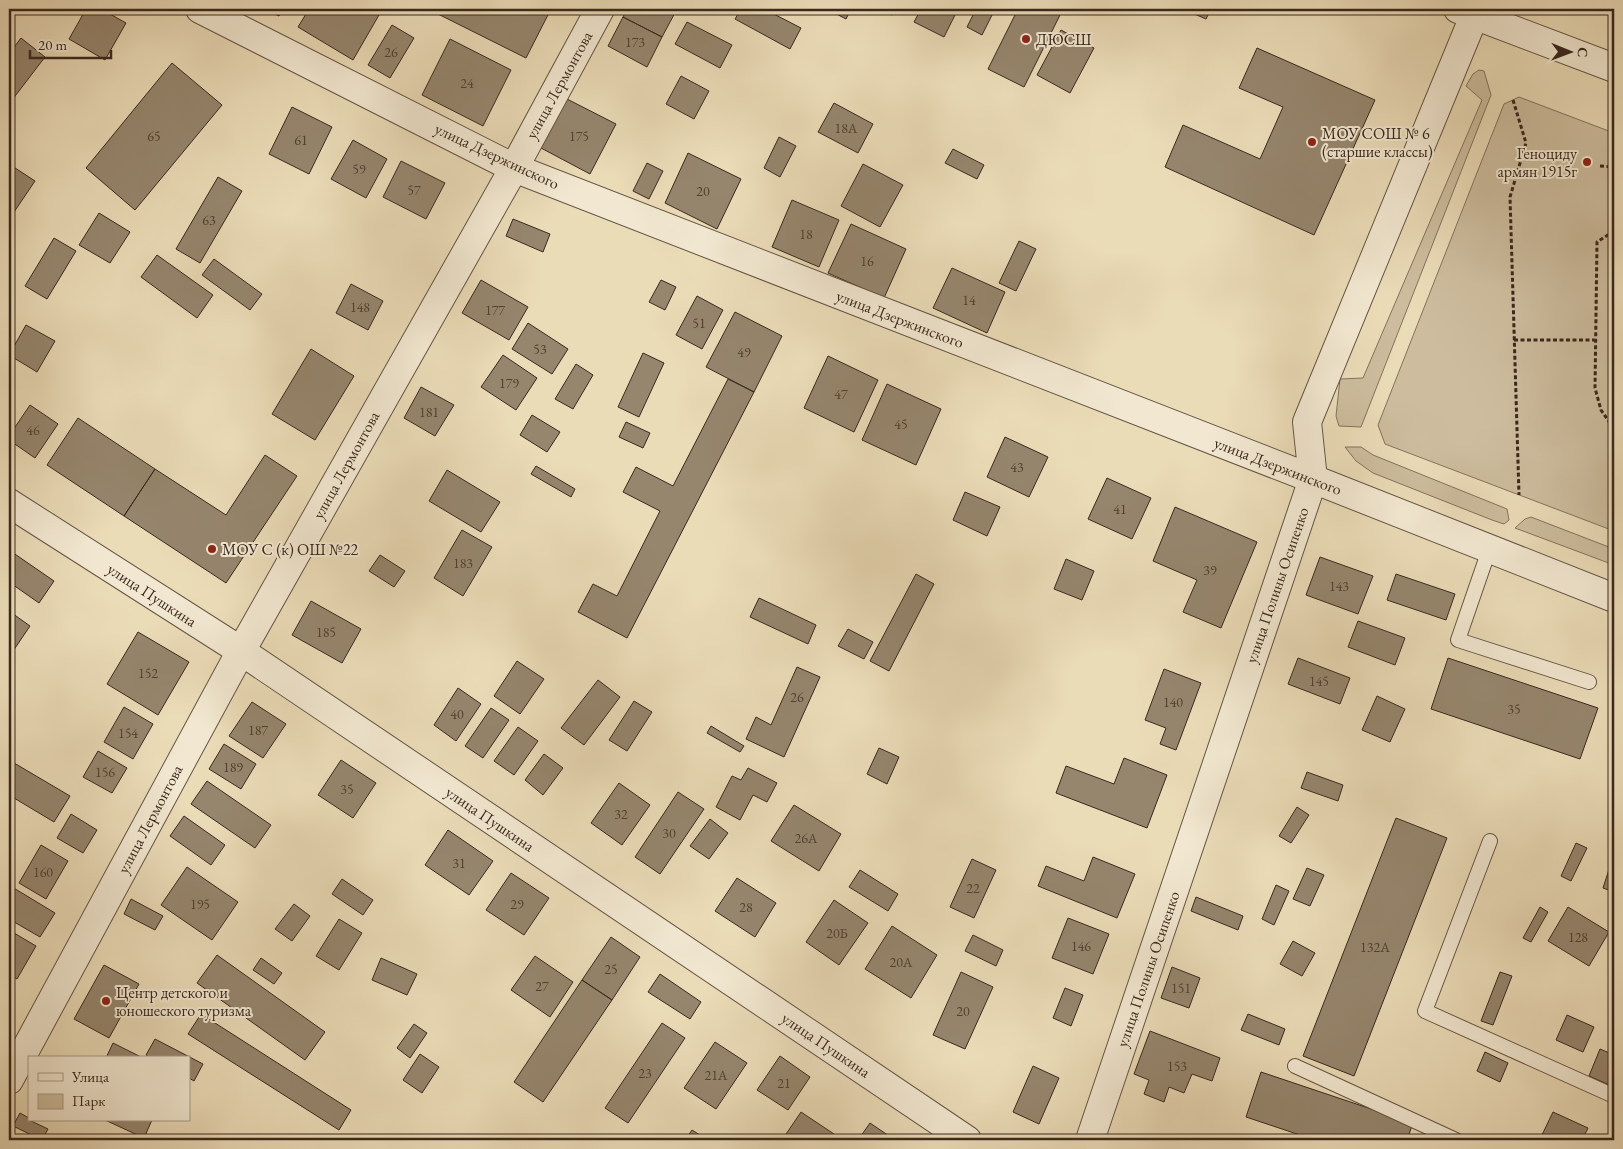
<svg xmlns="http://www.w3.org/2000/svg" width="1623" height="1149" font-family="'EB Garamond',serif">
<rect width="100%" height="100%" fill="#ebdcb8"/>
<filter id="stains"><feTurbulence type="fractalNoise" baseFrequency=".004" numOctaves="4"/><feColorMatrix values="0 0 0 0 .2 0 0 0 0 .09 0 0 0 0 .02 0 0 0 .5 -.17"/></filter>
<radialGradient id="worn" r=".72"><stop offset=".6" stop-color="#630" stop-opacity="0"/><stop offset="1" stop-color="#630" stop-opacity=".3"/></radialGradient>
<path fill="#cdbd9e" stroke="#84725e" d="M1479 70 1484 71 1491 95 1361 427 1339 426 1336 416 1340 379 1363 378 1482 100 1466 86 1473 74Z
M1519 97 1614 133V531L1385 444 1378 425 1504 104Z
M1345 447H1361L1373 455 1507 509 1509 520 1504 524 1492 520 1373 473 1356 461Z
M1531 517 1614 549V565L1515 528 1525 519Z"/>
<path fill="#96866e" stroke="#3a281e" d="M86 9H101L126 23 105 60 69 39Z
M265 9H283L279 16Z
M309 9H369L379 15 353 60 298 27Z
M438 9H551L526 58 436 13Z
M627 9H677L662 37 623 17Z
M741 9H764L801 28 790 49 735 19Z
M827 9H851L846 19Z
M880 9H896L892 15Z
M921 9H958L944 37 914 22Z
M976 9H995L982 35 967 27Z
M1018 9H1063L1024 87 988 69Z
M1183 9H1211L1206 19Z
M623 17 662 37 647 67 608 46Z
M687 22 732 45 720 68 675 44Z
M392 25 414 38 390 78 368 65Z
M1061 30 1094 48 1070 93 1037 75Z
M21 38 45 57 9 104V54Z
M450 39 511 70 483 126 422 95Z
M1257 48 1375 100 1314 235 1165 167 1183 125 1260 159 1283 107 1239 88Z
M172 63 222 105 135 210 86 168Z
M681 76 709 91 694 119 666 104Z
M567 99 616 124 590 174 541 148Z
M834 103 873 124 858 153 818 132Z
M292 107 332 127 309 174 269 154Z
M779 137 796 146 780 177 764 168Z
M353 140 387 159 366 198 331 179Z
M953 149 984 165 977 179 945 163Z
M688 153 741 179 717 229 665 203Z
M401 161 445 183 426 219 383 197Z
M647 163 663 171 649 199 633 191Z
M9 164 35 181 14 212 9 208Z
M863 164 903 185 880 227 841 206Z
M218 177 242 191 200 263 176 249Z
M792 200 839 220 819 267 772 247Z
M99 213 130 232 110 263 79 245Z
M513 219 550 234 543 252 506 236Z
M851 224 906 249 884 298 828 273Z
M54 238 76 251 47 299 25 286Z
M1019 241 1036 249 1016 291 999 283Z
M157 255 213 295 197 318 141 277Z
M214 259 262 294 250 310 202 275Z
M952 268 1005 292 987 333 933 308Z
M481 280 528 307 509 340 462 313Z
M661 280 676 287 665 310 649 302Z
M351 284 383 301 368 330 336 313Z
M697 296 723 310 702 349 676 335Z
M735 312 782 336 754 392 706 367Z
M528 323 568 349 552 374 512 349Z
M26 325 55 341 37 372 9 355Z
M311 349 354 376 315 440 272 414Z
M643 353 664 363 639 417 618 407Z
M503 355 537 378 516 410 481 387Z
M828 356 878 380 854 432 804 408Z
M576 364 593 375 573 409 555 399Z
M728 379 754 392 627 638 578 612 593 584 617 596 660 511 623 492 636 467 673 486Z
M887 384 941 409 916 465 862 440Z
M421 387 454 405 435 436 404 418Z
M30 405 58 424 35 458 9 440V436Z
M532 415 560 432 547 452 520 435Z
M78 418 155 469 124 516 47 465Z
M626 422 650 433 643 448 619 437Z
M1005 437 1048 457 1029 497 987 477Z
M265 455 297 476 226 583 124 516 155 469 226 515Z
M536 466 575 489 571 497 531 474Z
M447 470 500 502 481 532 429 501Z
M1107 478 1151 498 1132 539 1088 519Z
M965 492 1000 507 987 536 953 520Z
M1175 507 1257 542 1221 628 1183 612 1197 580 1153 561Z
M462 530 492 547 463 596 434 578Z
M9 550 54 581 39 603 9 582Z
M380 555 405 571 394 587 369 571Z
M1320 557 1373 576 1358 614 1306 595Z
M1066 559 1094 571 1082 600 1054 589Z
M916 574 934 584 889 671 870 661Z
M1396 574 1455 594 1446 620 1387 600Z
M759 598 816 625 808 644 750 617Z
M311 601 361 629 342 663 292 635Z
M9 611 30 626 9 657Z
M1358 621 1405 638 1395 665 1348 647Z
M848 629 873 642 864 659 838 646Z
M138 632 189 662 158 715 107 684Z
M1298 658 1350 678 1340 704 1288 684Z
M1448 658 1598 708 1580 759 1431 709Z
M517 661 544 679 520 714 494 696Z
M797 667 820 677 784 757 746 739 756 717 771 725Z
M1164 669 1201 683 1176 750 1160 744 1166 728 1145 720Z
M598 680 620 697 584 745 561 728Z
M458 688 481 704 456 741 434 725Z
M1377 696 1405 709 1390 742 1362 730Z
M634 701 652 712 627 751 609 740Z
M252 702 286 724 263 758 229 736Z
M124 707 153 724 133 759 104 742Z
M491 708 509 720 483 758 465 746Z
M711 726 744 746 740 752 707 733Z
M518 727 538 741 514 775 494 761Z
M224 744 256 764 241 789 209 769Z
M879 748 899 757 887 784 867 774Z
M98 751 127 768 112 793 83 777Z
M544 754 563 768 543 795 525 780Z
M1124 758 1167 775 1147 828 1056 793 1066 766 1114 784Z
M9 760 70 796 54 822 9 795Z
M341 760 376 783 353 818 318 795Z
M748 768 777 783 767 802 753 795 740 820 716 807 732 776 741 780Z
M1307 772 1343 785 1338 801 1301 788Z
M207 781 271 825 255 848 191 804Z
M619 783 650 805 622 845 591 823Z
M678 792 704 809 660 874 635 857Z
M794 805 841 834 819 871 771 841Z
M1297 807 1309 815 1291 843 1279 836Z
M71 814 97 830 83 853 57 838Z
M184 816 225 845 211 865 170 836Z
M1396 818 1447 838 1354 1076 1303 1056Z
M710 819 728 833 709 859 690 846Z
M448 830 493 861 469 895 425 865Z
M1576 843 1587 848 1571 881 1561 876Z
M41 845 68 861 46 899 19 883Z
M1614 854V892L1603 888Z
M1093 857 1135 874 1117 918 1038 886 1046 866 1084 881Z
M972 859 996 870 974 918 950 907Z
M187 867 238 902 212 940 161 905Z
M1307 868 1324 875 1310 906 1293 899Z
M860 870 898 894 888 911 849 887Z
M511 873 549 898 524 935 486 910Z
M737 878 776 903 755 937 715 911Z
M342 879 373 900 363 915 332 894Z
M1276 885 1289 891 1274 925 1262 919Z
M12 887 55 913 40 937 9 919V892Z
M1196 897 1243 916 1238 930 1191 911Z
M131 899 163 916 155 930 124 914Z
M834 900 868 923 839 965 806 942Z
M294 904 310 916 292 941 275 929Z
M1540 907 1548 912 1531 942 1523 938Z
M1568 907 1609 932 1589 966 1548 941Z
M1068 918 1109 934 1093 974 1052 958Z
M339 919 362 933 339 970 316 956Z
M892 926 937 955 911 998 865 969Z
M9 930 36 946 17 979 9 974Z
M973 935 1003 950 996 966 965 951Z
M611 937 640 957 612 1000 582 980Z
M1293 941 1315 953 1302 976 1280 964Z
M217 955 325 1032 305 1060 197 983Z
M535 956 573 982 550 1017 511 990Z
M261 958 282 973 274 984 253 970Z
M381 958 417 974 407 995 372 980Z
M104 965 139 984 109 1038 74 1019Z
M1172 967 1200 978 1189 1008 1161 998Z
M961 972 993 987 965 1049 933 1035Z
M1500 972 1512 976 1493 1025 1481 1021Z
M660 974 701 1002 690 1019 648 992Z
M582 980 612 1000 543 1102 514 1082Z
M1065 988 1083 995 1071 1026 1053 1018Z
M201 1014 351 1110 339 1130 188 1034Z
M1248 1014 1285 1029 1279 1045 1241 1030Z
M1567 1015 1594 1027 1583 1052 1556 1040Z
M662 1023 685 1038 628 1123 605 1108Z
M414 1024 427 1033 410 1058 397 1048Z
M1150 1031 1220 1058 1212 1081 1192 1074 1184 1093 1169 1087 1164 1102 1144 1094 1149 1080 1134 1074Z
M155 1039 203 1064 194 1081 189 1078V1058H151L146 1055Z
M715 1042 747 1063 716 1109 684 1088Z
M113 1043 143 1058H106Z
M1600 1049 1614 1055V1087L1589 1076Z
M1485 1052 1508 1063 1500 1082 1477 1071Z
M420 1054 439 1067 422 1093 403 1080Z
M780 1056 810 1077 788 1110 757 1090Z
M1033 1066 1059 1078 1039 1124 1013 1112Z
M1261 1072 1413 1123 1407 1140H1315L1246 1117Z
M801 1112 834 1134 829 1140H782Z
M1553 1112 1588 1128 1582 1140H1548L1541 1137Z
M20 1113 29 1118V1120L48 1129 42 1140 13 1126Z
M105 1120H152L144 1138Z
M870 1123 895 1140H858Z
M692 1130 706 1139 705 1140H685Z"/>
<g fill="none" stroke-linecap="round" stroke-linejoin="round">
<defs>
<path id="service" d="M1489 550 1458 640 1589 682
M1490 841 1425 1011 1614 1096
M1295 1066 1456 1140"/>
<path id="minor" d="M200 9 514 168 1313 479
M1458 9 1614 68
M9 503 241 651 967 1140
M9 1080 241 651 514 168 600 9
M1090 1140 1313 479 1307 422 1477 9"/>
<path id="tertiary" d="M1313 479 1614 598"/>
</defs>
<use href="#service" stroke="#654" stroke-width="16"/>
<use href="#minor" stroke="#654" stroke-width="30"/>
<use href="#tertiary" stroke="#654" stroke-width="30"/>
<path stroke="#3a281e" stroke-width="3" stroke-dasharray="4 2.5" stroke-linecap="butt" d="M1513 100 1526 143 1510 197 1519 495
M1600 166 1614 167
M1614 231 1597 242 1595 388 1601 410 1614 429
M1514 340H1595"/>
<use href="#service" stroke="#f2e8d1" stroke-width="14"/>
<use href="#minor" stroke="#f2e8d1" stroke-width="28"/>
<use href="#tertiary" stroke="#f2e8d1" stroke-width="28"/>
</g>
<g fill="#8f2418" stroke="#f2e8d1" stroke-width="2">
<circle cx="1026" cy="39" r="5"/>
<circle cx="1312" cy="142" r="5"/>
<circle cx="1587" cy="162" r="5"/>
<circle cx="212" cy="549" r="5"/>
<circle cx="106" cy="1001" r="5"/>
</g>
<g text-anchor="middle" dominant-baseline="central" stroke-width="4" stroke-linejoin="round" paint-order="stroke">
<g font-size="14" fill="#514032">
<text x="635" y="42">173</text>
<text x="391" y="52">26</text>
<text x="467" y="83">24</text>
<text x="846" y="128">18А</text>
<text x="154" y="136">65</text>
<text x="579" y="136">175</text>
<text x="301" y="140">61</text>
<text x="359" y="169">59</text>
<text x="414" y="190">57</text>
<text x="703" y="191">20</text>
<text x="209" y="220">63</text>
<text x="806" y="234">18</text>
<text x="867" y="261">16</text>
<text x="969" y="300">14</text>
<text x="360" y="307">148</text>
<text x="495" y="310">177</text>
<text x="699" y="323">51</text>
<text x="540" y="349">53</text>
<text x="744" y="352">49</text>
<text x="509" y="383">179</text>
<text x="841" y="394">47</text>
<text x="429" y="412">181</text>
<text x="901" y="424">45</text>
<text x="33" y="430">46</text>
<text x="1017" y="467">43</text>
<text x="1120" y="509">41</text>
<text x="463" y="563">183</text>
<text x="1210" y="570">39</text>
<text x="1339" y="586">143</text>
<text x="326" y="632">185</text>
<text x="148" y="673">152</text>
<text x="1319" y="681">145</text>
<text x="797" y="697">26</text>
<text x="1173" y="702">140</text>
<text x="1514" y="709">35</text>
<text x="457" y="714">40</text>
<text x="258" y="730">187</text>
<text x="128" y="733">154</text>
<text x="233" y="767">189</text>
<text x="105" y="772">156</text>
<text x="347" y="789">35</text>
<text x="621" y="814">32</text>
<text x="669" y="833">30</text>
<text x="806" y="838">26А</text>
<text x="459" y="863">31</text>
<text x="43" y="872">160</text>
<text x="973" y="888">22</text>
<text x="200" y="904">195</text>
<text x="517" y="904">29</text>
<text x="746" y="907">28</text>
<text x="837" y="933">20Б</text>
<text x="1578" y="937">128</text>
<text x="1081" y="946">146</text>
<text x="1375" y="947">132А</text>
<text x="901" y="962">20А</text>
<text x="611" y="969">25</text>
<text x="542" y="986">27</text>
<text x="1181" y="988">151</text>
<text x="963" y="1011">20</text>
<text x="1177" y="1066">153</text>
<text x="645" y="1073">23</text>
<text x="716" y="1075">21А</text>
<text x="784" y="1083">21</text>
</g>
<g font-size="16" fill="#3a281e" stroke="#f2e8d1" text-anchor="start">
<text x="1036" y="39">ДЮСШ</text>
<text x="1322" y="133">МОУ СОШ № 6<tspan x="1322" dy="18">(старшие классы)</tspan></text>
<text x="1577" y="153" text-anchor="end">Геноциду<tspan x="1577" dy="18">армян 1915г</tspan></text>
<text x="222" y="549">МОУ С (к) ОШ №22</text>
<text x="116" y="992">Центр детского и<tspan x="116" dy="18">юношеского туризма</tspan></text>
</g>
<g font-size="16" fill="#3a281e" stroke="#f2e8d1">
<text transform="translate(559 85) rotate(-61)">улица Лермонтова</text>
<text transform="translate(497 156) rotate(25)">улица Дзержинского</text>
<text transform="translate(900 319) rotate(21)">улица Дзержинского</text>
<text transform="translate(346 465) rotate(-61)">улица Лермонтова</text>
<text transform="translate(1278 466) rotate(21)">улица Дзержинского</text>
<text transform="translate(1277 585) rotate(-71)">улица Полины Осипенко</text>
<text transform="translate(152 595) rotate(33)">улица Пушкина</text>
<text transform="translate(150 819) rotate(-62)">улица Лермонтова</text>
<text transform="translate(490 819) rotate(34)">улица Пушкина</text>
<text transform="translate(1148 969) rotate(-71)">улица Полины Осипенко</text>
<text transform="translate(826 1045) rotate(34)">улица Пушкина</text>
</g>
</g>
<rect width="1623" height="1149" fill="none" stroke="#ebdcb8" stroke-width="30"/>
<rect x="10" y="10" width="1603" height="1129" fill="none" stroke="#3a281e" stroke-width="2.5"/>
<rect x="15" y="15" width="1593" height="1119" fill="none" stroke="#3a281e"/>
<rect x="28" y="1056" width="162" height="65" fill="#f2e8d1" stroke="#a89b89"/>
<rect x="38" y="1073" width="25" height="8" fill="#f2e8d1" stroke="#a89b89"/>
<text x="72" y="1082" font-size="15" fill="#3a281e">Улица</text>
<rect x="38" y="1094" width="25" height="15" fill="#cdbd9e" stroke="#a89b89"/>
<text x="72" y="1106" font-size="15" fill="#3a281e">Парк</text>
<g transform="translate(1570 52) rotate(91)" stroke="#f2e8d1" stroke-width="4" paint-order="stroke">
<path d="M0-4L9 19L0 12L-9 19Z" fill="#3a281e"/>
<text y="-8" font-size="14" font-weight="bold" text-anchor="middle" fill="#3a281e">С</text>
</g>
<path d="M30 50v8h81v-8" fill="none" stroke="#3a281e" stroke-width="2.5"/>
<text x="38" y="50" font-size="15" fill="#3a281e" stroke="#f2e8d1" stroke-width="4" paint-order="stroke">20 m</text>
<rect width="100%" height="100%" filter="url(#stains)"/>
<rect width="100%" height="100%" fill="url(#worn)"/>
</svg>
